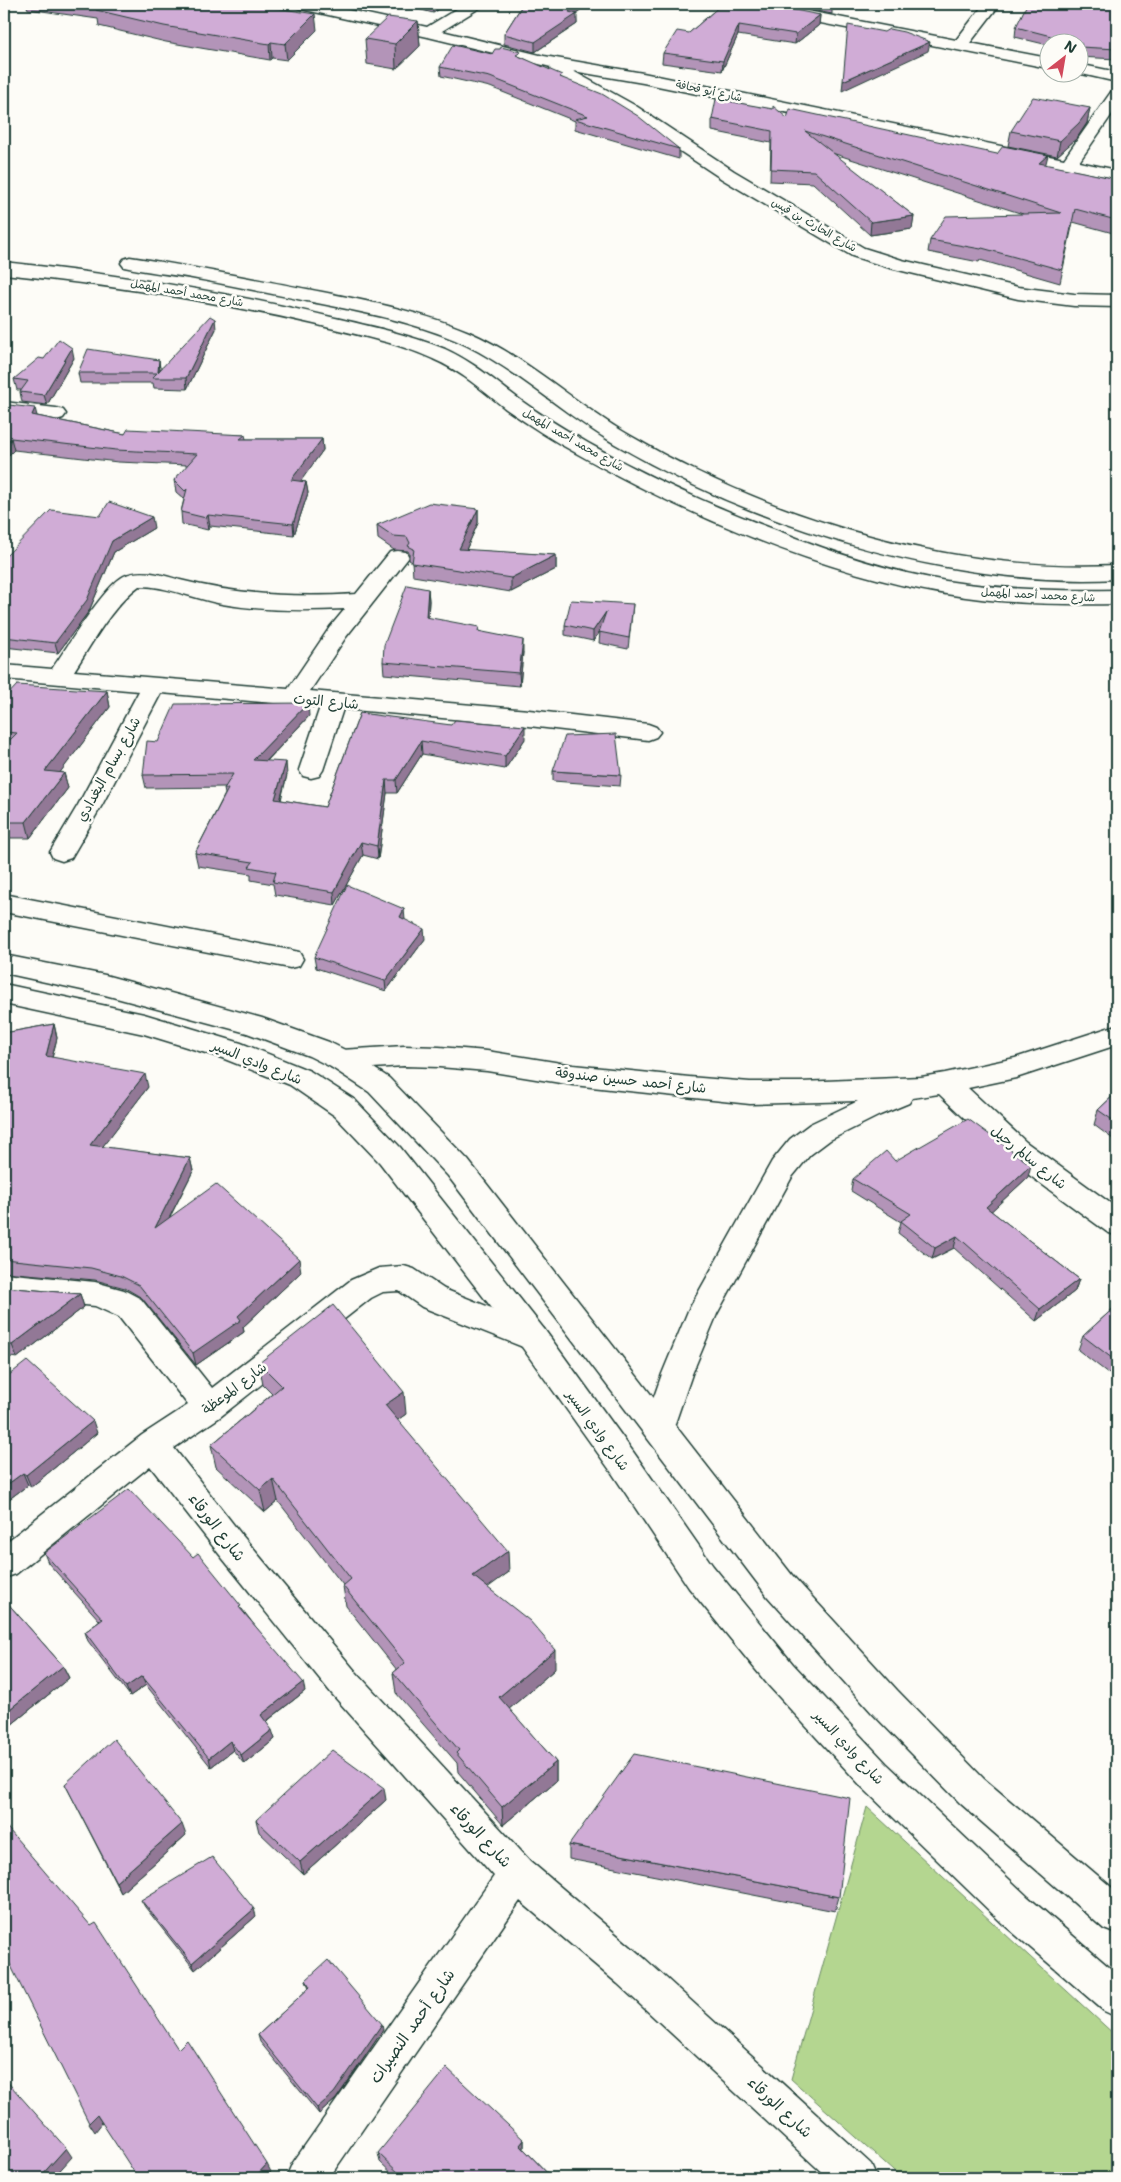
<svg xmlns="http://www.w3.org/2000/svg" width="1121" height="2182" font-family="'Shantell Sans','Playpen Sans Arabic',sans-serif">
<rect width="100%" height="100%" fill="#fdfcf7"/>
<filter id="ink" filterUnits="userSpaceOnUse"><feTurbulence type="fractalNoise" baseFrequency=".02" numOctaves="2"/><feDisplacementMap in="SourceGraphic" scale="10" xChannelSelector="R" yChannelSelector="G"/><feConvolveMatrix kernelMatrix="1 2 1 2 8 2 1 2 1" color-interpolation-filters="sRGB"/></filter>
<g filter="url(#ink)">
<path fill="#b4d690" stroke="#6a8a62" d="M867 1807 1117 2037V2178H902L791 2079Z"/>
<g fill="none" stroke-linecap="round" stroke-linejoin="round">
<defs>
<path id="minor" d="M293 4H321L427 27 465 4H484L481 7 442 31 544 56 643 73 1064 159 1111 92 1117 91V107L1079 162 1117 170V180L643 83 573 71 636 106 734 171 864 248 902 260 1018 287 1074 294 1117 295V307L1074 306 1018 299 890 268 852 256 722 179 624 114 552 72 550 69 551 67 428 37 301 9 296 7Z
M742 4H772L956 40 984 4H1000L970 43 1048 58V68L750 9 745 7Z
M1078 64 1117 72V82L1073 72H1078Z
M4 402 56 408 63 410 66 414 63 418 56 420 4 414Z
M398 551 406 552 409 557 346 637 310 691 529 710 648 724 656 727 660 732 656 737 648 740 529 726 343 709 323 770 319 776 311 778 303 776 299 770 320 707 161 693 102 805 71 858 62 861 53 858 50 852 78 805 139 691 4 679V665L52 669C67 648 103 587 124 576 141 568 162 575 180 580 238 595 296 598 356 594L390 552ZM139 586C167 586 194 599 222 604 262 611 304 611 345 609L330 627 288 689 74 671C93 642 111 607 139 586Z
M4 894 290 950 299 952 303 959 299 966 290 968 4 912Z
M1117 1025V1045L1016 1078 968 1088 1026 1142 1117 1208V1236L1107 1232 1006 1158 939 1094 912 1098 909 1103 880 1115 830 1140 810 1155 792 1177 717 1314 692 1374 670 1438 659 1442 648 1438 643 1428 662 1374 688 1311 772 1161 790 1139 810 1124 858 1101 750 1104 573 1085 487 1071 439 1067 404 1066 341 1070 331 1067 327 1060 331 1053 341 1050 404 1046 439 1047 487 1051 573 1065 689 1077 750 1082H801L921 1077 945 1073 1015 1058Z
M404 1266 414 1269 444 1289 544 1329 548 1338 544 1347 533 1351 422 1307 399 1291 383 1292 371 1298 220 1417 174 1448 241 1534 356 1672 530 1861 644 1958 871 2164 877 2178H828L618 1984 520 1901 329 2178H286L292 2164 494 1876 332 1694 219 1554 150 1466 16 1574 4 1578V1544L142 1435 188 1405 119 1317 95 1306 4 1297V1273L95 1282 124 1290 141 1299 212 1388 351 1280 379 1268Z"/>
<path id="major" d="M130 257C189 266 248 278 307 289 362 300 418 310 469 332 528 358 574 403 629 435 772 519 950 573 1117 565V579C950 588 759 528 615 444 560 412 514 366 455 340 408 320 357 311 307 301 268 293 230 285 192 278 169 274 146 272 124 267L121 263 124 259Z
M4 262C114 274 223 291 331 317 369 326 408 334 445 349 474 362 497 383 523 402 544 417 566 430 588 443 648 477 711 506 776 530 831 552 887 571 946 581 1003 590 1060 591 1117 590V604C1060 605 1003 604 946 594 824 574 684 514 576 453 552 440 529 425 506 409 483 391 461 371 433 359 396 342 354 334 314 324 211 300 108 285 4 274Z
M4 955 105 975 262 1018 329 1042 351 1053 389 1078 468 1160 792 1575 897 1690 984 1779 1117 1892V1934L1104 1929 960 1803 873 1714 768 1597 448 1176 369 1092 331 1067 309 1056 247 1033 105 995 4 973Z
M4 984 144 1014 241 1043 310 1071 355 1100 400 1147 544 1329 634 1453 713 1566 793 1664 886 1763 1028 1897 1117 1974V2017L1104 2011 1002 1923 862 1787 769 1686 689 1588 612 1473 522 1347 380 1163 335 1116 290 1085 222 1058 144 1034 4 1004Z"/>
</defs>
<use href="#minor" stroke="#1f3d34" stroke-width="3"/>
<use href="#major" stroke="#1f3d34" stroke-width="3"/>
<use href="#minor" fill="#fdfcf7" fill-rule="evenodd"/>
<use href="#major" fill="#fdfcf7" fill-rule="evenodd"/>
</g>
<path fill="#b394b8" stroke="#1f3d34" d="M26 4H251L317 30 287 60 272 58 270 60 166 42 99 26 98 19 28 9Z
M399 4H447L433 13Z
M523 4H585L576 14 577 24 535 52 504 44V34Z
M722 4 820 15 819 25 795 44 738 35 722 71 662 63 663 53 689 33Z
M780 4H832V14Z
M1117 4V59L1078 57V42H1048V45L1015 37 1016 27Z
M418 21 420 46 396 69 367 64 365 39Z
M492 54 521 57 562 78 679 149V159L575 129V121L490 87 441 76 440 67Z
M1090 108 1087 123 1077 138 1057 156 1008 146 1011 131Z
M787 118 1046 165 1117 179V246L1114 245 1113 233 1073 222 1060 283 980 260 979 262 928 252 930 240 1023 214 832 153 914 216 912 229 870 235 813 183 770 181 771 143 712 131V119Z
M216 329 187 389 154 388 153 383H80L78 373 159 360 160 369Z
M74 358 47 405 22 402 20 392 21 390H17L14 379 44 359Z
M9 405 37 416 125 434 245 435 246 439H322L323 450 300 481 306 482 308 493 294 535 210 526 208 530 182 524 181 512 184 499 176 492 174 480 188 465 118 462 14 450 4 460Z
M478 509V523L466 550 556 555V569L511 592 413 576 412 562 409 560V553L408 551 394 550 378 539 377 525Z
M154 528 114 552 89 611 58 653 4 647V558Z
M428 589 429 601 428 618 479 631 523 652 520 686 384 674 383 662Z
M633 604 632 614 628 649 599 643 600 632 593 641 565 635V625Z
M107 691 110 707 60 772 64 773 68 788 30 838H4V699Z
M360 713 525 739 505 769 422 754 397 793H387L378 859 363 855 335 905 275 895 273 884 251 880V874L198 866 195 853 225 794 224 789 225 787 146 788 143 775 158 742 309 716 267 761 287 775 281 800 325 807Z
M553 771 621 775 620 786 553 781Z
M405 920 425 939 386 991 316 968 314 957Z
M54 1024 57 1038 52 1058 148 1087 102 1147 190 1158 193 1171 170 1217 301 1272 243 1327 244 1332 196 1365 142 1298 125 1288 95 1280 4 1272V1033Z
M1117 1092V1142L1094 1125 1098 1110Z
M895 1161 1028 1177 991 1211 1079 1279 1075 1291 1036 1321 954 1248 932 1259 898 1233 901 1222 851 1191 853 1179Z
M4 1287 80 1294 84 1307 17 1358 4 1356Z
M1117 1305V1380L1078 1350 1083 1336Z
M259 1363 406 1414 397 1420 509 1572 487 1587 555 1669 509 1709 556 1762V1781L503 1825 458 1772 457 1763 396 1693 393 1673 397 1670 346 1606 343 1586V1585L278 1501 265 1512 216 1467 211 1445 272 1394 263 1385Z
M4 1379 97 1433 31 1487 28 1485 4 1503Z
M44 1553 242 1609 305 1691 266 1722 275 1739 244 1764 233 1750 211 1767 146 1685 130 1696 88 1641 85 1632 100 1621 48 1563Z
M4 1599 63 1666 69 1678 11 1725 8 1722 4 1726Z
M65 1784 186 1835 121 1893Z
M386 1800 303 1874 259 1832 256 1820Z
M569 1845 839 1897 835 1911 569 1859Z
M141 1900 256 1916 195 1970 145 1907Z
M306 1980 383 2030 336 2099 319 2114 260 2042 258 2035 309 1988Z
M524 2140V2149L552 2178H397L380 2162 378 2153Z"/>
<path fill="#927896" stroke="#1f3d34" d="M432 4H447L433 13Z
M576 4H585L575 16 577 14V24L535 52V42L569 12Z
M315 14 317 30 287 60 285 44Z
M820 15 819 25 795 44 796 34Z
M418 21 420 46 396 69 395 44Z
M739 25 738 35 722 71 723 61Z
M271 42 272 58 270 60 269 44Z
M930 42 928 51 842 91 843 81Z
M1090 108 1087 123 1077 138 1057 156 1060 141Z
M1048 155 1045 167 1039 163Z
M914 216 912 229 870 235 871 222Z
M215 319 216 329 187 389 186 378Z
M72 348 74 358 47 405 44 395Z
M159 360 160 370 158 372Z
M35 408 38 420 32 415Z
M11 438 14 450 4 460V446Z
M322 439 323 450 293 492 291 480Z
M306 482 308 493 294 535 293 524Z
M478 509V523L460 563 459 549Z
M208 515 210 526 208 530 206 518Z
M152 517 154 528 114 552 89 611 58 653 55 643 112 541Z
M556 555V569L511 592V578Z
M428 589 429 601 427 630 426 617Z
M606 612V622L593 641V631Z
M523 640V652L520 686 519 673Z
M107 691 110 707 49 787 45 771Z
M308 703 309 716 255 773 253 760Z
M525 726V739L505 769V756Z
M421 741 422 754 397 793 396 780Z
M286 762 287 775 277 812 275 799Z
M64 773 68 788 30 838 26 822Z
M386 780 387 793 378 859 377 846Z
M361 842 363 855 335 905 334 892Z
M404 909 405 920 400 917Z
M424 929 425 939 386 991 385 981Z
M54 1024 57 1038 49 1070 46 1056Z
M145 1074 148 1087 94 1158 90 1145Z
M190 1158 193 1171 158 1240 155 1228Z
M1031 1165 1028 1177 983 1219 986 1207Z
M957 1236 954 1248 932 1259 935 1248Z
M299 1259 301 1272 243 1327 244 1332 196 1365 193 1353 238 1316Z
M1079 1279 1075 1291 1036 1321 1040 1309Z
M80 1294 84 1307 17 1358 12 1345Z
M404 1392 406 1414 388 1427 385 1405Z
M93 1421 97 1433 31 1487 26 1475Z
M23 1473 28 1485 4 1503V1487Z
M273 1479 278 1501 265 1512 260 1490Z
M508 1551 509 1572 475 1597 473 1576Z
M555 1650V1669L500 1717 499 1697Z
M63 1666 69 1678 11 1725 5 1713Z
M142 1676 146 1685 130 1696 126 1687Z
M303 1682 305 1691 263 1724 261 1715Z
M4 1713 8 1722 4 1726Z
M272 1730 275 1739 244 1764 241 1755Z
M230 1741 233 1750 211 1767 209 1758Z
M556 1762V1781L503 1825 502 1807Z
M384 1788 386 1800 303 1874 300 1862Z
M182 1824 186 1835 121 1893 116 1882Z
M254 1909 256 1916 195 1970 192 1963Z
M4 1951 9 1960 4 1964Z
M382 2024 383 2030 336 2099 319 2114 317 2108Z
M97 2115 102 2123 95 2132 89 2123Z
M524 2140V2148L521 2153 520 2145Z
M66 2148 72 2157 53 2178H39Z
M267 2164 271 2172 265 2178H254Z"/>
<path fill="#d0acd6" stroke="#1f3d34" d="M102 4H251L315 14 285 44 271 42 269 44 164 26 96 10Z
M523 4H576L569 12 577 14 535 42 504 34Z
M722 4H764L820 15 796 34 739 25 723 61 663 53 677 31 689 33Z
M1027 4H1117V49L1080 47 1082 44 1016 27Z
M388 17 418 21 395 44 365 39Z
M848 25 884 32 889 29 904 32 930 42 843 81Z
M453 45 492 54 495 49H500L501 47 521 52 516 55 562 75 560 77 602 94 638 116 679 149 575 119 588 116 490 77 440 67Z
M1033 97 1090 108 1079 123 1060 141 1011 131Z
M716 99 773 109V106L787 118 790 109 997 154 1003 146 1048 155 1039 163 1117 179V233L1116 220 1075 209 1062 270 982 248 981 249 930 240 946 216 1061 213 805 131 914 216 871 222 814 171 771 169 772 131 712 119Z
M210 316 215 319 186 378H152L157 373H78L88 349 159 360 158 372Z
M59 339 72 348 44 395 20 392 28 381 14 379 39 358 44 359Z
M9 405 35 408 32 415 125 434 128 429 245 435 240 439H322L291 480 306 482 293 524 208 515 206 518 181 512 187 489 185 491 174 480 197 454 116 450 11 438 4 446V412Z
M109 502 152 517 112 541 87 600 55 643 4 637V558L51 510 100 516Z
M429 503 478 509 459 549 556 555 511 578 412 563 414 549 408 546 410 543 407 537 393 536 377 525Z
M407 585 428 589 426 617 479 627 478 631 523 640 519 673 383 662 384 645Z
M571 600 633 604 629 638 599 632 606 612 593 631 565 625Z
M17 685 107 691 45 771 64 773 26 822H4V746L17 733 4 732V699Z
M308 703 253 760 286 762 275 799 325 807 360 713 451 725 455 720 525 726 505 756 421 741 396 780H386L377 846 361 842 334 892 273 882 276 872 249 867 253 862 195 853 228 789H224L233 774 143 775 147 741 158 742 175 704Z
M616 734 621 775 553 771 565 736Z
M347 885 404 909 400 917 424 929 385 981 314 957Z
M54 1024 46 1056 145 1074 90 1145 190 1158 155 1228 216 1184 299 1259 238 1316 241 1320 193 1353 139 1285 121 1276 91 1268 4 1259V1033Z
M1117 1092V1123L1098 1110Z
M968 1119 1031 1165 986 1207 1079 1279 1040 1309 957 1236 935 1248 901 1221 911 1214 853 1179 886 1151 895 1161Z
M4 1287 80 1294 12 1345 4 1344Z
M333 1305 404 1392 385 1405 508 1551 473 1576 530 1621 555 1650 499 1697 556 1762 502 1807 456 1753 459 1750 393 1673 405 1663 343 1586 351 1579 273 1479 260 1490 211 1445 282 1386 259 1363Z
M1117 1305V1362L1083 1336Z
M27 1361 93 1421 26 1475 23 1473 4 1487V1379Z
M129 1489 193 1557 198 1553 241 1606 239 1607 303 1682 261 1715 272 1730 241 1755 230 1741 209 1758 142 1676 126 1687 85 1632 103 1619 44 1553Z
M4 1599 63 1666 5 1713 4 1712Z
M114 1739 182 1824 116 1882 65 1784Z
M332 1750 384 1788 300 1862 256 1820Z
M634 1754 850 1798 839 1897 569 1845Z
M4 1824 91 1926 96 1923 178 2049 187 2040 267 2164 254 2178H138L97 2115 89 2123 4 1952Z
M212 1857 254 1909 192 1963 141 1900Z
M328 1960 382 2024 334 2093 317 2108 258 2035 310 1987 306 1980Z
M447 2068 524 2140 520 2145 552 2178H404L378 2153Z
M4 2078 66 2148 39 2178H4Z"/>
</g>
<g text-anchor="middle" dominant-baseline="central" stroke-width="5" stroke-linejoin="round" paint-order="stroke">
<g font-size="11" fill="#1f3d34" stroke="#fdfcf7">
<text transform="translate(709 91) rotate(12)">شارع أبو قحافة</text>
<text transform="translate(814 225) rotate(30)">شارع الحارث بن قيس</text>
<text transform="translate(187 293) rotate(10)">شارع محمد أحمد المهمل</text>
<text transform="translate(573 440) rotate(30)">شارع محمد أحمد المهمل</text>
<text transform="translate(1038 595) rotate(3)">شارع محمد أحمد المهمل</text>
</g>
<g font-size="14" fill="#1f3d34" stroke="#fdfcf7">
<text transform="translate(326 701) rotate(5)">شارع التوت</text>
<text transform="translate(108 769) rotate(-61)">شارع بسام البغدادي</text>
<text transform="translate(257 1062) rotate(22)">شارع وادي السير</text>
<text transform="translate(631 1080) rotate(6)">شارع أحمد حسين صندوقة</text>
<text transform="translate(1029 1157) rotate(39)">شارع سالم رحيل</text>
<text transform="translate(234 1388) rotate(-37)">شارع الموعظة</text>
<text transform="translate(598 1430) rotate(54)">شارع وادي السير</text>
<text transform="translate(849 1747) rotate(47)">شارع وادي السير</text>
</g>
<g font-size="16" fill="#1f3d34" stroke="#fdfcf7">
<text transform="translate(217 1527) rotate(52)">شارع الورقاء</text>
<text transform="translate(481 1835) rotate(47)">شارع الورقاء</text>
<text transform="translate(412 2026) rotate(-55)">شارع أحمد النصيرات</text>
<text transform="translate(780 2107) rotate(43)">شارع الورقاء</text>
</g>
</g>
<rect width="1121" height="2182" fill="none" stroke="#fdfcf7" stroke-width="20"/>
<rect x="10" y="10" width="1101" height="2162" fill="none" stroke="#1f3d34" stroke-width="2" filter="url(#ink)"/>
<g transform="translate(1064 58) rotate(31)"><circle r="24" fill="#fdfcf7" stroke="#a4b0a9"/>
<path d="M0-4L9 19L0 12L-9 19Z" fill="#d1495b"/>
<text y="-8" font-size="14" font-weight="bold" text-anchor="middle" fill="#1f3d34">N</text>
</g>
</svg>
